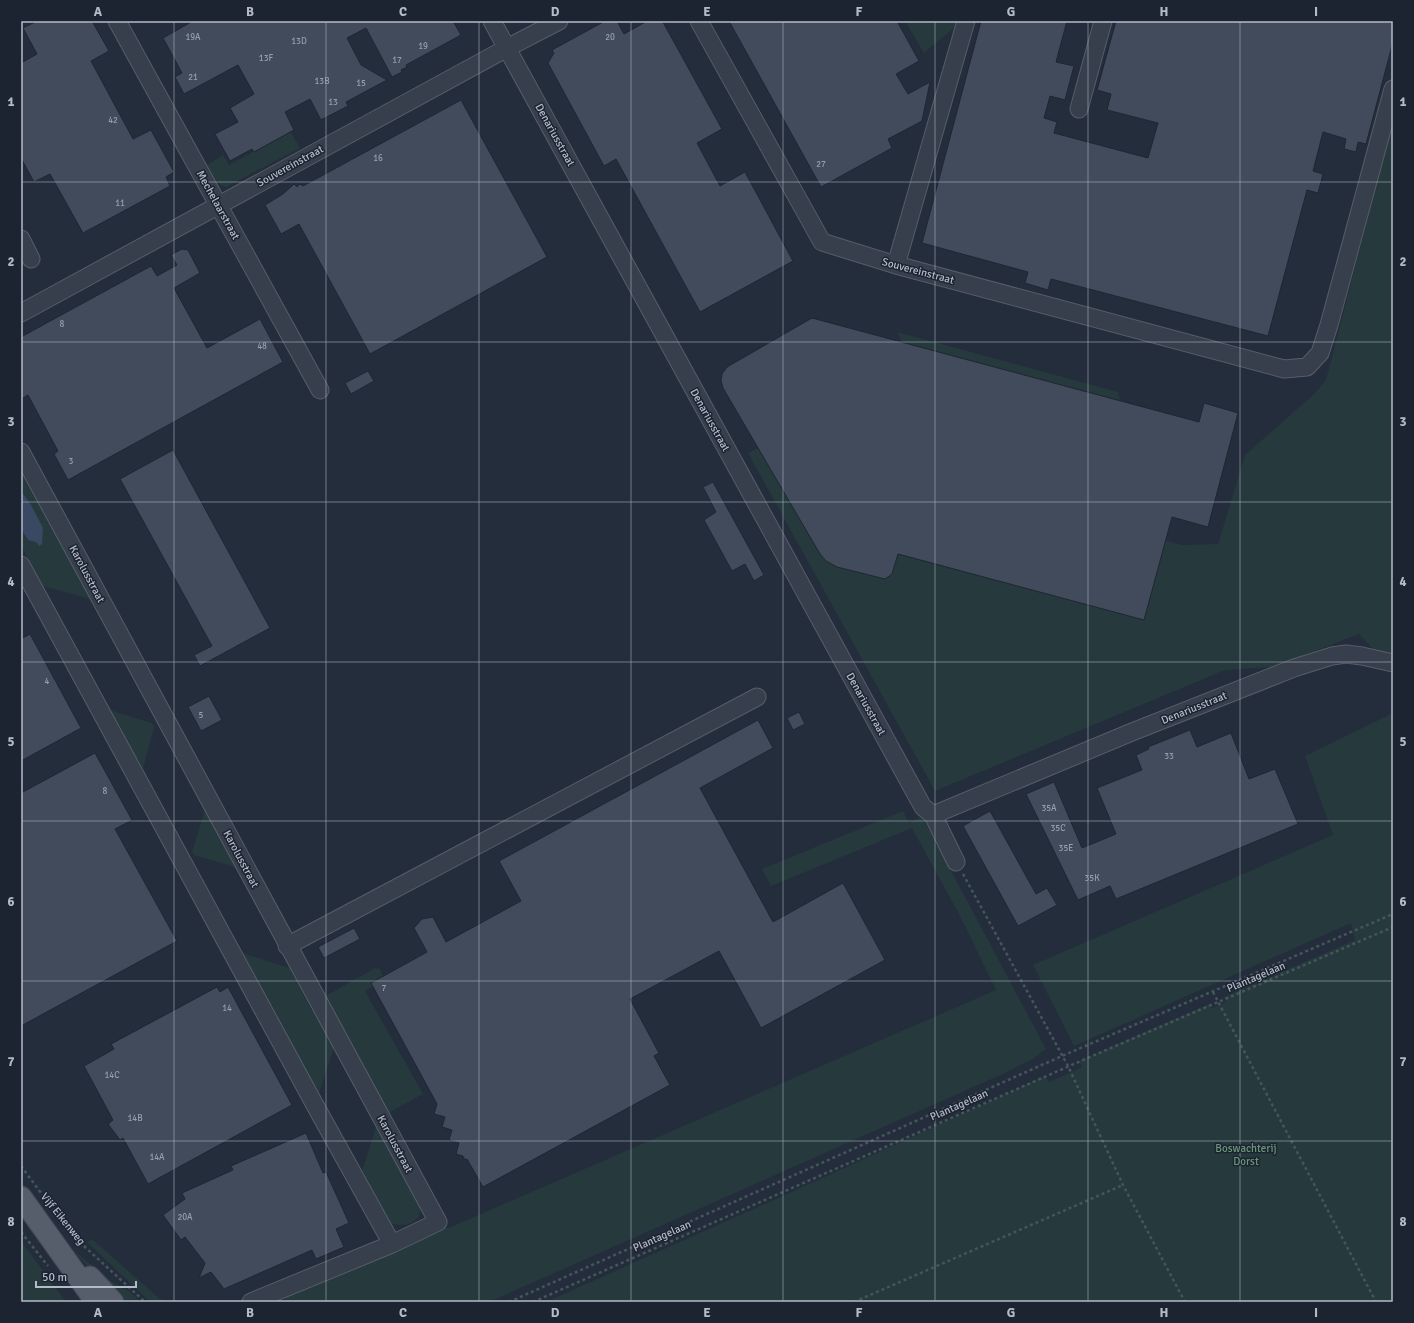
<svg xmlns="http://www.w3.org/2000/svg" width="1414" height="1323" font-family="Signika,sans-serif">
<rect width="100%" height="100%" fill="#242d3c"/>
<path fill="#26393d" d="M905 21H956L954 28 924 53Z
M1393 121V671L1359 634 1273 667 1225 670 935 791 748 453 915 368 897 332 1118 392 1140 475 1142 533 1181 545 1218 544 1245 455 1314 394 1326 380Z
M290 131 300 148 226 187C215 184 212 176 206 166L223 155 229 165Z
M21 472 90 599 43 586 21 546V529L28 540 41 542 42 538 30 503 21 491Z
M110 710 152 723 154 727 143 769Z
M1393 713V1302H546L827 1176 1045 1076 1049 1082 1082 1067 1079 1061 1209 1004 1212 1008 1226 1002 1224 997 1355 940 1351 923 1074 1046 1033 965 1333 835 1305 756Z
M205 810 238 868 194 855 192 852Z
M903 811 909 823 922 816 1046 1049 1034 1058 1005 1073 489 1302H286L285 1298 297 1291 440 1230 451 1227 996 990 961 918 912 828 771 886 762 869Z
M242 953 290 968 306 1000 334 1047 319 1093Z
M375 968 380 969 384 980 365 991 423 1094 388 1113 324 997Z
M377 1124 420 1203C420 1206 421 1210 420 1213 416 1225 401 1227 391 1223L362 1171Z
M92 1239 160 1299 167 1302H150L87 1242Z
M21 1241 66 1302H21Z
M73 1250 111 1281 129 1291 141 1302H119Z"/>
<path fill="#394863" d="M21 491 30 503 43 528 42 544 39 546 36 542 28 540 21 529Z"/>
<path fill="#414b5b" stroke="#1f2633" d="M37 21H92L109 51 91 61 133 139 151 130 174 172 166 177 170 186 83 233 50 174 34 182 21 158V63L37 54 23 28Z
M193 21H453L461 35 406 65 407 67 401 70 402 72 392 77 366 28 347 38 361 65 387 80 346 102 348 106 321 120 310 99 285 112 294 130 254 152 252 149 230 161 215 134 238 122 230 108 254 94 238 65 184 94 175 77 182 73 163 38Z
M605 21H617L624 34 647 21H662L664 24 722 129 697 143 720 186 745 172 793 261 700 312 616 159 604 166 548 63 554 53 552 50Z
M729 21H897L919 61 896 74 908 94 930 82 922 121 888 139 892 148 821 187Z
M981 21H1067L1056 62 1074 66 1065 100 1050 96 1044 118 1057 122 1054 133 1148 158 1158 123 1107 110 1111 94 1097 90 1116 21H1393V42L1366 144 1358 142 1356 152 1344 149 1346 139 1323 132 1313 171 1323 174 1318 193 1307 190 1268 336 1051 279 1048 290 1025 283 1028 272 922 243Z
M461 100 547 257 370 354 299 224 281 234 265 205 283 194 294 184 297 187 300 184 303 186Z
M182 249 188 250 200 273 174 288 207 348 260 319 283 362 68 480 54 454 58 451 28 395 21 399V337L151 266 157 276 177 265 171 255Z
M812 318 1199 422 1204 403 1238 413 1208 527 1172 517 1144 620 898 554 892 574 885 579 837 567 826 561 820 554 723 388 721 380 722 374 727 367Z
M368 371 374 381 351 394 345 383Z
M173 450 270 628 200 666 194 655 212 646 120 479Z
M713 482 764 575 754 581 745 564 732 571 704 520 716 512 703 487Z
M30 634 81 728 21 761V639Z
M209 696 222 720 201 731 188 707Z
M799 712 805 724 793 730 787 718Z
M758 720 773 748 700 788 773 922 843 883 885 960 761 1028 719 951 630 999 659 1053 654 1056 670 1085 483 1187 467 1159 465 1160 463 1156 456 1154 459 1143 449 1140 452 1130 442 1127 445 1117 434 1114 437 1104 371 983 427 952 414 928 422 919 433 917 446 942 521 901 499 861Z
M1190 730 1197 747 1231 733 1249 779 1275 769 1298 824 1116 899 1110 886 1078 900 1026 794 1054 782 1082 848 1116 834 1097 788 1142 770 1136 755 1149 749 1148 747Z
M95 753 132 820 115 829 177 941 21 1026V793Z
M990 811 1036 894 1047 888 1057 905 1018 926 963 826Z
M354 928 360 939 324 958 318 947Z
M217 987 220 992 228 987 292 1105 148 1184 123 1138 120 1140 108 1124 113 1120 84 1066 114 1049 111 1044Z
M306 1133 323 1173 326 1172 349 1223 336 1229 344 1247 316 1259 312 1250 224 1289 211 1272 199 1278 205 1263 185 1237 181 1240 163 1215 185 1199 182 1193 233 1170 231 1166Z"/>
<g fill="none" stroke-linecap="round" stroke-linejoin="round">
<defs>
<path id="minor" d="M117 21 320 390
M492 21 918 798 923 807 933 815 956 862
M699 21 822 242 896 265 1284 369 1307 367 1320 353 1329 325 1393 89
M1079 109 1103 21
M21 239 31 259
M896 265 966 21
M21 313 507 48 559 21
M21 452 438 1222 392 1244
M21 565 316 1107 392 1244 251 1302
M933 815 1132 732 1294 668 1332 656 1346 654 1362 656 1393 663
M287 946 757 697"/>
<path id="major" d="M21 1197 96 1302
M90 1277 113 1302"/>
</defs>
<use href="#minor" stroke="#565d6a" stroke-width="19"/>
<use href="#major" stroke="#414855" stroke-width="23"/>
<path stroke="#44565a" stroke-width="2.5" stroke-dasharray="3 3" stroke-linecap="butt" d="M963 874 1068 1066 1123 1185 1185 1302
M1213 992 1376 1302
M21 1166 73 1236 145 1302
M21 1232 48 1266
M509 1302 1062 1056 1393 914
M533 1302 1083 1060 1393 927
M854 1302 1123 1185"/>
<use href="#minor" stroke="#383f4c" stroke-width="17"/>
<use href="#major" stroke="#565e6c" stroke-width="21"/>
</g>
<path fill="none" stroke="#b4bac8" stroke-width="1" stroke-opacity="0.55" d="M174 21V1302M326 21V1302M479 21V1302M631 21V1302M783 21V1302M935 21V1302M1088 21V1302M1240 21V1302M21 182H1393M21 342H1393M21 502H1393M21 662H1393M21 821H1393M21 981H1393M21 1141H1393"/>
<g text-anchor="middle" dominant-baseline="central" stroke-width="3" stroke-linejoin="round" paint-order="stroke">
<g font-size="9" fill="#979ead">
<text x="193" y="37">19A</text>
<text x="610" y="37">20</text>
<text x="299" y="41">13D</text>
<text x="423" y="46">19</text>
<text x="266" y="58">13F</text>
<text x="397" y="60">17</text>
<text x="193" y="77">21</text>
<text x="322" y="81">13B</text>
<text x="361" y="83">15</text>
<text x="333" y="102">13</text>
<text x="113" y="120">42</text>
<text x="378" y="158">16</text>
<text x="821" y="164">27</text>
<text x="120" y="203">11</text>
<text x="62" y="324">8</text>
<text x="262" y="346">48</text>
<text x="71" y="461">3</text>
<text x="47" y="681">4</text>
<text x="201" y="715">5</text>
<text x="1169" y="756">33</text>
<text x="105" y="791">8</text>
<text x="1049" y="808">35A</text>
<text x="1058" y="828">35C</text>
<text x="1066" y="848">35E</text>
<text x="1092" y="878">35K</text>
<text x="384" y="988">7</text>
<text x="227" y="1008">14</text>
<text x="112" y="1075">14C</text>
<text x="135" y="1118">14B</text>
<text x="157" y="1157">14A</text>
<text x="185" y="1217">20A</text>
</g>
<g font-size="11" fill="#b4bac8" stroke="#1d2431">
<text transform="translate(555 135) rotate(61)">Denariusstraat</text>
<text transform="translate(290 166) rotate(-29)">Souvereinstraat</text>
<text transform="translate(218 205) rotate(61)">Mechelaarstraat</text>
<text transform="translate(918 271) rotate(15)">Souvereinstraat</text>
<text transform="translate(710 420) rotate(61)">Denariusstraat</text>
<text transform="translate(87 574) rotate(62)">Karolusstraat</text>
<text transform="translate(866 704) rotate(61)">Denariusstraat</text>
<text transform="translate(1194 708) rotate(-22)">Denariusstraat</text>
<text transform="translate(241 859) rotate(62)">Karolusstraat</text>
<text transform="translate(1256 977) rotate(-23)">Plantagelaan</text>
<text transform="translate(959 1105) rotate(-24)">Plantagelaan</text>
<text transform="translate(395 1144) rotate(62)">Karolusstraat</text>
<text transform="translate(63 1219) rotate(51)">Vijf Eikenweg</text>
<text transform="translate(662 1236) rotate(-24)">Plantagelaan</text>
</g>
<g font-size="11" fill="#6c9879" stroke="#1d2431">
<text x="1246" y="1148">Boswachterij<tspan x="1246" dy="13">Dorst</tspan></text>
</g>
</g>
<rect width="1414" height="1323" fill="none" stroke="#1d2431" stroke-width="44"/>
<path d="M36 1281v6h100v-6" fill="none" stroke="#b4bac8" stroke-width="2"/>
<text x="42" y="1281" font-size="12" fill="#b4bac8" stroke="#1d2431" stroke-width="3" paint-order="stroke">50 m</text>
<rect x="22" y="22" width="1370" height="1279" fill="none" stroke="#b4bac8" stroke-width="1.5"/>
<g font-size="13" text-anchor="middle" font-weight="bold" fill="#b4bac8">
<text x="98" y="16">A</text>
<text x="250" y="16">B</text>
<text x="403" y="16">C</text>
<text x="555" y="16">D</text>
<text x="707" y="16">E</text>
<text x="859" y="16">F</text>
<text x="1011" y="16">G</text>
<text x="1164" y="16">H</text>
<text x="1316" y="16">I</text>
<text x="11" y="106">1</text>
<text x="1403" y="106">1</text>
<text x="11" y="266">2</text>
<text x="1403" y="266">2</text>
<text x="11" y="426">3</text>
<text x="1403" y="426">3</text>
<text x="11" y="586">4</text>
<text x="1403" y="586">4</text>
<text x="11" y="746">5</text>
<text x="1403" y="746">5</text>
<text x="11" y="906">6</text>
<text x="1403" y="906">6</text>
<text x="11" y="1066">7</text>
<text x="1403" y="1066">7</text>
<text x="11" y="1226">8</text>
<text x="1403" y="1226">8</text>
<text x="98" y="1317">A</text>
<text x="250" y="1317">B</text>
<text x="403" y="1317">C</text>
<text x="555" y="1317">D</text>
<text x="707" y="1317">E</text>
<text x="859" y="1317">F</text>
<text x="1011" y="1317">G</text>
<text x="1164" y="1317">H</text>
<text x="1316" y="1317">I</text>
</g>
</svg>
